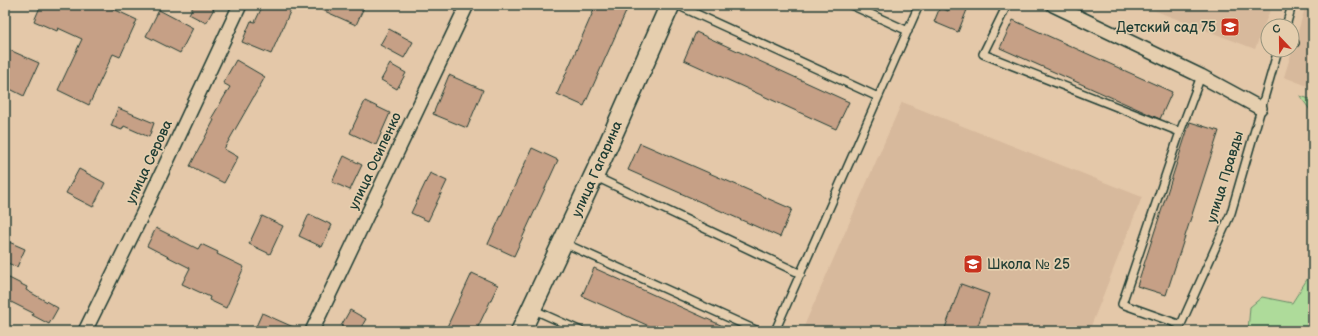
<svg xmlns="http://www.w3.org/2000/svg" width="1318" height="336" font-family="'Balsamiq Sans',sans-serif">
<rect width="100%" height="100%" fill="#e4c8a9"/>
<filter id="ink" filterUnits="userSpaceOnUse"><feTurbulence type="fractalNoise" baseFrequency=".025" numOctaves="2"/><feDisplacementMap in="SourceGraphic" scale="8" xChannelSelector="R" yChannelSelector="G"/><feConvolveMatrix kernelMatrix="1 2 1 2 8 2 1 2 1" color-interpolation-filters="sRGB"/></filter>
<g filter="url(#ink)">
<path fill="#d7b99c" d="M1140 5H1272L1255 49Z
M1306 5H1313V88L1284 77Z
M902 102 1142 197 1089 331H802Z"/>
<path fill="#aedb9a" stroke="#668c67" d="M1300 96 1313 100V114Z
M1313 270V331H1248L1250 307 1262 297 1292 303Z"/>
<path fill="#c6a086" stroke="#1f3d34" d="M41 5H105L137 20 120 57 113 54 89 105 58 90 82 39 58 28 57 31 34 21Z
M194 5H216L206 23 189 14Z
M263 5H293L271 54 242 42 251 21 255 22Z
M311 5H365L356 25Z
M596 5H629L584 106 557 94Z
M951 5H969L958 32 934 22 940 7 948 11Z
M159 10 193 28 180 53 146 36Z
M1013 20 1172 92 1160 119 1000 48Z
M389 29 413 42 404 58 380 45Z
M696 32 849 102 836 129 684 60Z
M5 48 39 63 24 96 8 88 11 83 5 80Z
M236 60 265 77 224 149 238 157 224 183 190 166 214 120 211 119 230 87 223 83Z
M390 64 406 73 397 89 381 80Z
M449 75 483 90 467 128 433 114Z
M365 101 390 113 376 145 350 133Z
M118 108 154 123 149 137 124 126 122 130 111 126Z
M1190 122 1219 131 1166 295 1137 286Z
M640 143 792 209 780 237 628 170Z
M532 148 558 160 514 256 488 244Z
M344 156 362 165 350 190 332 182Z
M79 169 105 183 93 207 66 193Z
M430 173 447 181 428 221 411 213Z
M309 214 332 225 322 247 299 236Z
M262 216 283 226 270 254 249 244Z
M156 228 198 249 201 244 218 252 217 254 244 267 226 308 209 300 210 297 182 284 190 268 147 246Z
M9 242 25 249 17 267 5 262V250Z
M594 268 734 331H660L582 296Z
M472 273 498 285 476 331H445Z
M5 276 27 287 26 290 58 308 49 324 32 315 33 313 5 299Z
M961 284 989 294 976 331H944Z
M350 310 366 319 359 331H349L341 326Z
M262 313 302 331H254Z"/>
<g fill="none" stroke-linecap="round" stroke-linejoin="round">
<defs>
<path id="lane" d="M677 5 878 97
M851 5 908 31
M1007 5 983 54 1180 132
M1286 26 1292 5
M1292 42 1295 43
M594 176 801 274
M564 243 758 331
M532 309 581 331
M1181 325 1122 304 1180 132 1201 76
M775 331 919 5
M1178 331 1231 213 1278 50"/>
<path id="street" d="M1053 5 1201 76 1260 108
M85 331 143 213 240 5
M312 331 467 5"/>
<path id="secondary" d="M521 331 605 152 670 5"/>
</defs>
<use href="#lane" stroke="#1f3d34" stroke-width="10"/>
<use href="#street" stroke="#1f3d34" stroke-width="16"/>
<use href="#secondary" stroke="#1f3d34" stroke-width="22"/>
<use href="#lane" stroke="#e5ceae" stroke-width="7"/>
<use href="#street" stroke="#e5ceae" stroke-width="13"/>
<use href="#secondary" stroke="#e5ceae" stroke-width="19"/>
</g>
</g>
<defs>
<symbol id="school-square" viewBox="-11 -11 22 22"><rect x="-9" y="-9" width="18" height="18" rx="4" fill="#c8321e" stroke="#e5ceae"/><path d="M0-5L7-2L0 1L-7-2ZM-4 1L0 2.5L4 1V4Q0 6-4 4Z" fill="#fff"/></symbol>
</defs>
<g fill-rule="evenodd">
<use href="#school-square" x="1219" y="16" width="22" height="22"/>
<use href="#school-square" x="962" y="253" width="22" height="22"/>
</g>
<g text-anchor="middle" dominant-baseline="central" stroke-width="3.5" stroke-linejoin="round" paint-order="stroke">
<g font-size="14" fill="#1f3d34" stroke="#e5ceae" text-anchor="end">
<text x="1216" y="27">Детский сад 75</text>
<text x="987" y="264" text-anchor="start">Школа № 25</text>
</g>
<g font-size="14" fill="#1f3d34" stroke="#e5ceae">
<text transform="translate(375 161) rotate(-65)">улица Осипенко</text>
<text transform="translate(149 162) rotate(-65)">улица Серова</text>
<text transform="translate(597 169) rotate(-66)">улица Гагарина</text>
<text transform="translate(1225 177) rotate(-73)">улица Правды</text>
</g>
</g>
<rect width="1318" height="336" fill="none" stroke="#e5ceae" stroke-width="20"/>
<rect x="10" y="10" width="1298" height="316" fill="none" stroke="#1f3d34" stroke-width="1.5" filter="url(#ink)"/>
<g transform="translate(1280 38) rotate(338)"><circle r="19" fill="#e5ceae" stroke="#96947d"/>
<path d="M0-3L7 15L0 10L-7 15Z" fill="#c8321e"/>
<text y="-6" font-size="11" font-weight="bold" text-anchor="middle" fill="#1f3d34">С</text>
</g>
</svg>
